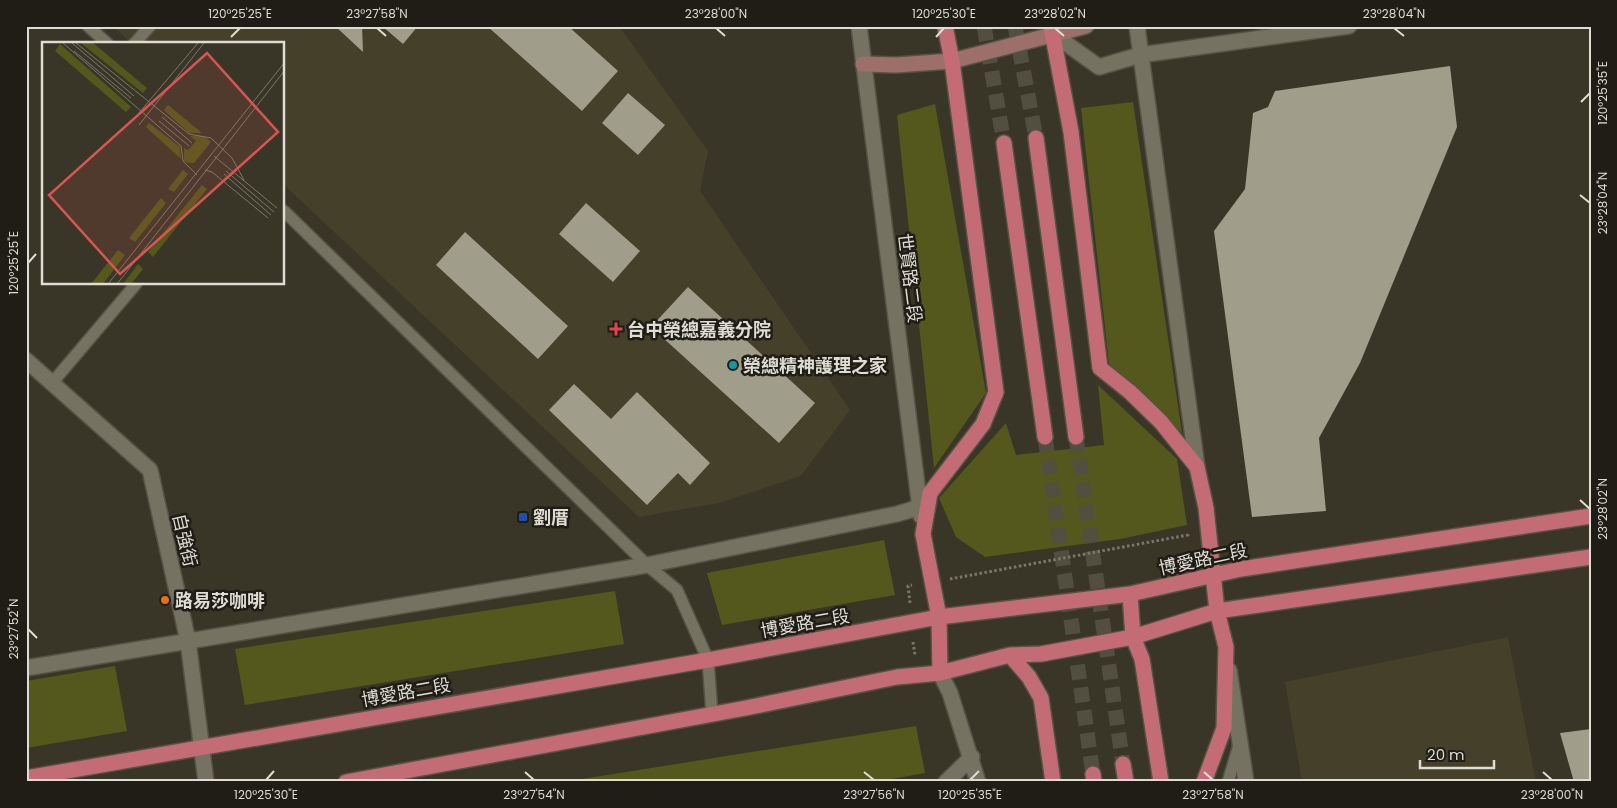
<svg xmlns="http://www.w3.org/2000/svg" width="1617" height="808" font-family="Poppins,'Noto Sans TC',sans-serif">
<rect width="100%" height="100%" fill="#393627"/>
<path fill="#45402a" d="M113 26H619L708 151 700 191 850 410 801 476 719 503 639 517 284 185V44H132Z
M1508 637 1536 782H1302L1285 682Z"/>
<path fill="#55581c" d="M1133 102 1182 433 1109 364 1081 108Z
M935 104 986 393 934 468 897 115Z
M1098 385 1177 459 1187 525 1120 539 985 557 956 537 939 498 1006 423 1016 455 1104 445Z
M884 540 895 595 722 625 707 573Z
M615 591 624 644 245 705 235 649Z
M115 666 127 731 26 748V681Z
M916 726 925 773 875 782H563Z"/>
<path fill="#a19d8b" d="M335 26H362L363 52Z
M382 26H418L403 44Z
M487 26H568L618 71 582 111Z
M1450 66 1457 127 1360 363 1319 438 1326 511 1252 517 1214 231 1245 189 1253 113 1268 107 1275 91Z
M628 93 665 125 638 155 602 123Z
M586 203 640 251 613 282 559 234Z
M465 232 568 326 538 359 436 265Z
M688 287 815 403 779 443 651 327Z
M574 384 611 419 637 392 710 463 690 485 678 473 647 505 549 410Z
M1591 729V782H1574L1560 733Z"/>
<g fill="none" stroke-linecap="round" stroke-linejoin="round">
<path stroke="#524f41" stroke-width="15" stroke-dasharray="15 8" stroke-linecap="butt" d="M984 26 1004 143
M1015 26 1036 138
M1045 437 1093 774
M1076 437 1123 764"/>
<defs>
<path id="lane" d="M88 26 108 44
M134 44 150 26
M284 211 647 565 677 590 708 660 712 714
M52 383 136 284
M1228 782 1239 745"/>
<path id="street" d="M859 26 921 516
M1137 26 1197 467
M1053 34 1099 67 1140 55 1349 26
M26 360 150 470 188 641 206 782
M26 668 647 565 897 514 920 507
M1229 670 1246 782
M940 673 950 693 978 782
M946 782 972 757"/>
<path id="secondary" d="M863 64 896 65 952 61 1086 26"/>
<path id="primary" d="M1051 26 1071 132 1100 368 1130 392 1161 422 1197 467 1206 508 1217 611 1226 647 1224 728 1204 782
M1036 138 1076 437
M1004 143 1045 437
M1130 594 1133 637 1142 659 1161 782
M1010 655 1029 677 1041 698 1053 782
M940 673 939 617 923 534 930 493 983 424 996 392 952 61 945 26
M1123 764 1126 782
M1093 774 1094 782
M26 778 708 660 939 617 1130 594 1241 569 1591 516
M346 782 746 708 897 677 940 673 1010 655 1041 654 1133 637 1217 611 1591 557"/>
</defs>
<use href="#lane" stroke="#555246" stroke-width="14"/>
<use href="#street" stroke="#555246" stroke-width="18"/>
<use href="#secondary" stroke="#555246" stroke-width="18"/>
<use href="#primary" stroke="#555246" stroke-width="18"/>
<path stroke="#7a786b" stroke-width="3" stroke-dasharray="2.5 2.5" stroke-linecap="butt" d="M950 579 1188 535V533
M910 603 908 586 912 585
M913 642 915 655"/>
<use href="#lane" stroke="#757261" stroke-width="11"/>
<use href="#street" stroke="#757261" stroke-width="15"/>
<use href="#secondary" stroke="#9d6f6b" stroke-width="15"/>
<use href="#primary" stroke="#c46c75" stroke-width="15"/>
</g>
<path fill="none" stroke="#dedcd3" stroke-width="2" d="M377 28 386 36M716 28 725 36M1055 28 1064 36M1394 28 1404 36M231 37 240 28M936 37 944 28M1581 102 1590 93M1580 195 1590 203M28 263 36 254M1580 500 1590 509M28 629 37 638M525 772 534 780M864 772 874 780M1204 772 1213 780M1543 772 1552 780M266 780 274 771M970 780 979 771"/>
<path fill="#e0444e" stroke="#1f1d16" stroke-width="2" d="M613.5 321.5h5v5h5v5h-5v5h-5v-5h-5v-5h5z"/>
<circle fill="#0f9aa8" stroke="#1f1d16" stroke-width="2" cx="733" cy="365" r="5"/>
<rect fill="#1a4fb4" stroke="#1f1d16" stroke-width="2" x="518" y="512" width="10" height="10" rx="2.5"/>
<circle fill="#e8710a" stroke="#1f1d16" stroke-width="2" cx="165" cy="600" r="5"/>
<g text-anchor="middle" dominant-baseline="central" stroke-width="5" stroke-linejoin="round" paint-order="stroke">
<g font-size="18" fill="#dedcd3" stroke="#1f1d16">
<text transform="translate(910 278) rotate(83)">世賢路二段</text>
<text transform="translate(185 540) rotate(77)">自強街</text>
<text transform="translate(1203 559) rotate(-12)">博愛路二段</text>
<text transform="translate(805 623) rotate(-10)">博愛路二段</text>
<text transform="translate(406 692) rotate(-10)">博愛路二段</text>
</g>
<g font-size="18" font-weight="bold" fill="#dedcd3" stroke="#1f1d16" text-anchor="start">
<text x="627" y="329">台中榮總嘉義分院</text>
<text x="743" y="365">榮總精神護理之家</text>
<text x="533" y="517">劉厝</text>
<text x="175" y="600">路易莎咖啡</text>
</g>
</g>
<g transform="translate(42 42)">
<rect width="242" height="242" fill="#393627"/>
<path d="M39 1H51L105 46 101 51ZM18 2 89 65 84 70 13 9ZM126 63 160 91H147L122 68ZM107 81 138 105 139 117 104 85ZM148 94H162L169 100 152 121H147L142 119V106L146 108 154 99ZM141 128 146 132 132 150 126 147ZM160 143 165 147 111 215 106 210ZM119 156 124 161 93 200 87 196ZM76 208 83 213 61 242H49ZM96 222 101 227 89 242H81Z" fill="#55581c"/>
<path fill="none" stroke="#7b786c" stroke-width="1" d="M21 1 139 104 141 119 155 133M30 1 92 54M34 1 147 92 169 96 190 116 202 138M32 9 89 56M120 75 150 101M91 78 156 1M117 79 147 104M97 83 162 1M172 114 235 166M163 128 170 130 226 176M184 129 232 170M182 132 229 173M66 242 243 20M75 242 243 28"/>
<path fill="#d85553" fill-opacity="0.15" stroke="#d85553" stroke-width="2.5" d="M165 11 236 90 78 232 7 153Z"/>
<rect width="242" height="242" fill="none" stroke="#dedcd3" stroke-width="2.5"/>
</g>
<rect width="1617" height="808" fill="none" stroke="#1f1d16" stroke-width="55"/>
<path d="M1420 760v8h74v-8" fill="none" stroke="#dedcd3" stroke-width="2.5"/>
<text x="1427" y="760" font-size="15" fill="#dedcd3" stroke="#1f1d16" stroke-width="4" paint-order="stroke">20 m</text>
<rect x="28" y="28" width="1562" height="752" fill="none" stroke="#dedcd3" stroke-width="2"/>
<g font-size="12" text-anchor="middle" fill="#dedcd3">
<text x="240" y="18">120°25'25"E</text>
<text x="377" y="18">23°27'58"N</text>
<text x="716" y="18">23°28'00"N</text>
<text x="944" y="18">120°25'30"E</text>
<text x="1055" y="18">23°28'02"N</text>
<text x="1394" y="18">23°28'04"N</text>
<text transform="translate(1603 93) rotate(-90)" y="4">120°25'35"E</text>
<text transform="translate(1603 203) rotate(-90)" y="4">23°28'04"N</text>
<text transform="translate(14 263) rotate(-90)" y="4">120°25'25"E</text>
<text transform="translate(1603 509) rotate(-90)" y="4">23°28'02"N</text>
<text transform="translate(14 629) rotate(-90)" y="4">23°27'52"N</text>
<text x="266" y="799">120°25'30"E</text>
<text x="534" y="799">23°27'54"N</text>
<text x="874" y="799">23°27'56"N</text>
<text x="970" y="799">120°25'35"E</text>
<text x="1213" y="799">23°27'58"N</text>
<text x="1552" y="799">23°28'00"N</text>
</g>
</svg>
